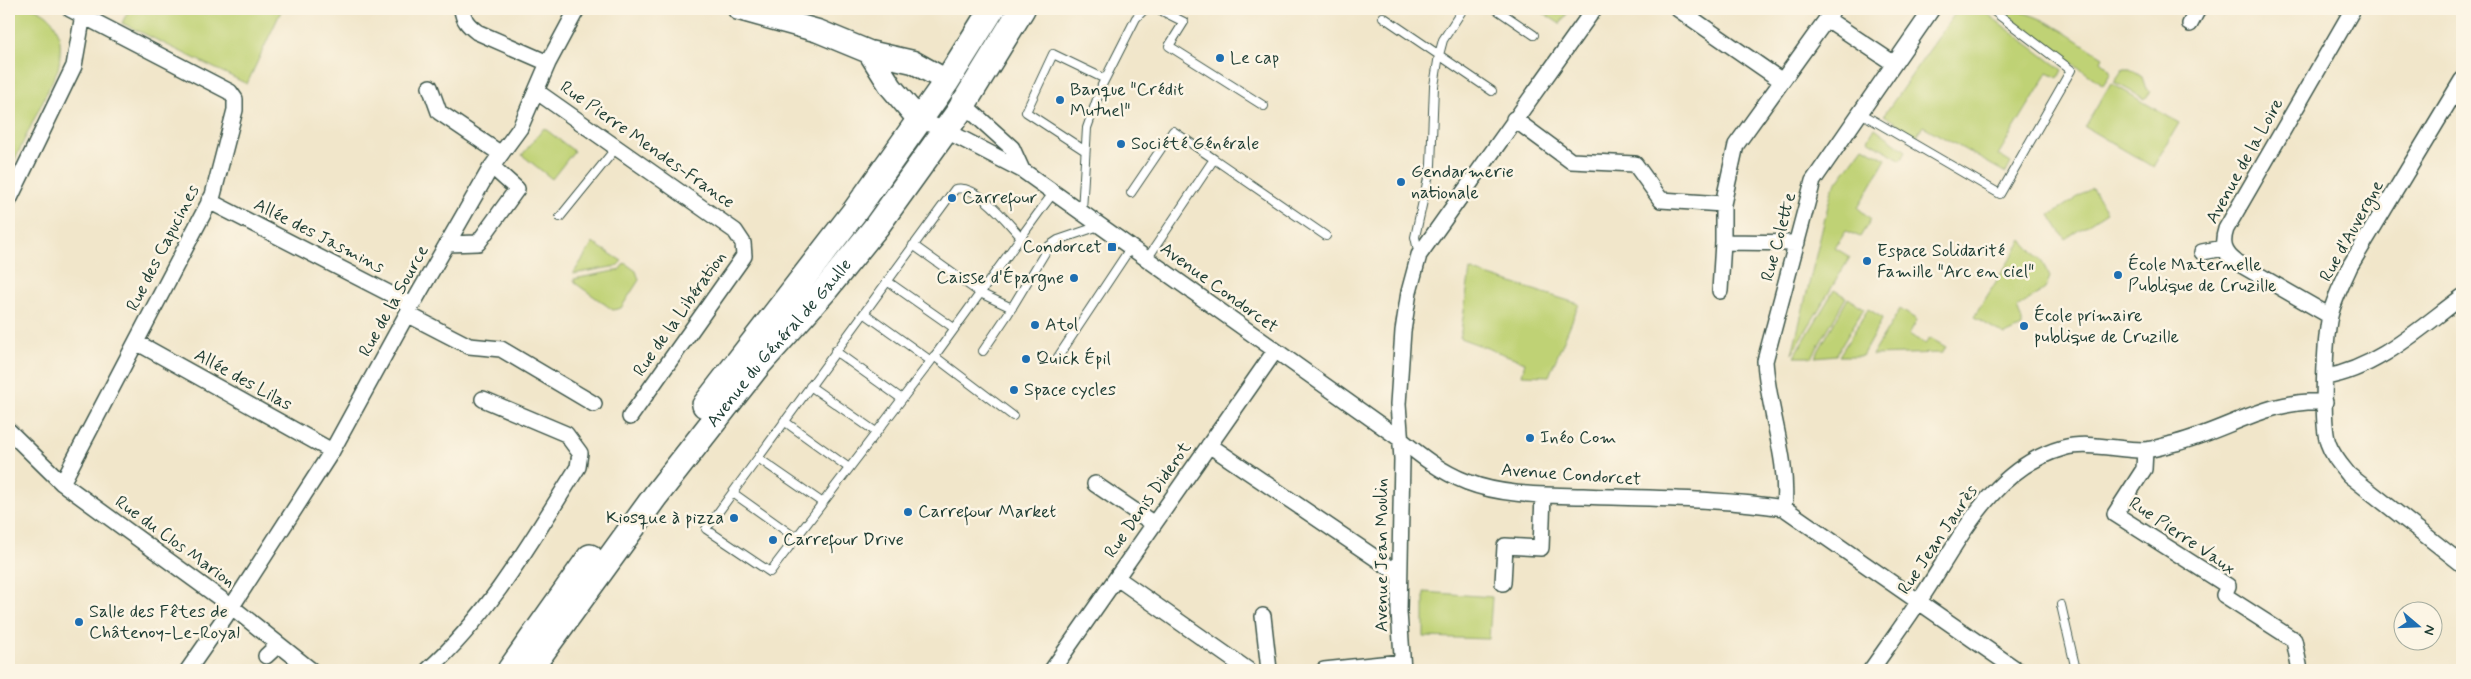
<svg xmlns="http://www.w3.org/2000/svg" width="2471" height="679" font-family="Mynerve,sans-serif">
<rect width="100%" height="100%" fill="#fcf5e5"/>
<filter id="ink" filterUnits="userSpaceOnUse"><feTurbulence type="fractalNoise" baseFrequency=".02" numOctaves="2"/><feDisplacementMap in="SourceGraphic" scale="10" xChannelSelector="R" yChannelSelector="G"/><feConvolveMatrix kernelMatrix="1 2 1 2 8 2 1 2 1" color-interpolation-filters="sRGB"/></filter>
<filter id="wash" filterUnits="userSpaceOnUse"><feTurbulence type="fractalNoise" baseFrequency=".0096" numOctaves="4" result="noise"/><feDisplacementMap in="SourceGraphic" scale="20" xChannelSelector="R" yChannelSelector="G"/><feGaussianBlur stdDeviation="1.12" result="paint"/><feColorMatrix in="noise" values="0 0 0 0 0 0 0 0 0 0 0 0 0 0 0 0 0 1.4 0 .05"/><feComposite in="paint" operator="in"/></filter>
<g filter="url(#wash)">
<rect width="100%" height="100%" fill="#f1e6ca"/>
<path fill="#bfd275" stroke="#6f8854" d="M9 9C16 9 29 6 36 9 62 19 63 46 58 69L9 172Z
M129 9H282L247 84 122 23Z
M1537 9H1570L1560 24Z
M1958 9H1981L2062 70 2058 78 2048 73 1998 155 2011 163 2006 173 1923 126 1916 137 1884 115Z
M1997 9C2039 9 2069 36 2103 57L2101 61 2107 66 2111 73 2103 85Z
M2123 69H2130L2142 77 2146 89 2151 91 2145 99 2114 82Z
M2111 83 2179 123 2153 167 2085 127Z
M544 128 574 151 552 179 522 155Z
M1875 128 1906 151 1901 160 1868 140Z
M1863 147 1886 159 1858 208 1871 219 1860 237 1846 231 1835 248 1850 257 1792 354 1832 189Z
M2092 188 2107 212 2065 239 2050 215Z
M2022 240 2042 262 2050 277 2045 289 2017 308 2022 321V327L2005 335 1974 317Z
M593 243 622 261 617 266 573 274Z
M625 263 636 271 639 280 621 308 613 310 575 283 574 279 619 270Z
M1470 270 1579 304 1549 376 1522 375 1525 362 1460 338Z
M1834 290 1846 297 1812 357H1794Z
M1848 298 1864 308 1836 355 1815 357Z
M1868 309 1883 318 1862 356H1839Z
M1900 309 1917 320 1909 334 1925 344 1930 338 1946 347 1942 353 1872 355Z
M1424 592 1492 597 1489 639 1424 637Z"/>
</g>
<g filter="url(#ink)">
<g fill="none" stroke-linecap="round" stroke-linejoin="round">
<defs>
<path id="lane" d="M1158 9 1184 22 1169 46 1264 106
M1496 9 1534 35
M1383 17 1492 91
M1859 112 2000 194 2071 70 1991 9
M1084 150 1026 112 1053 54 1105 79
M1214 159 1326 236
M1131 193 1173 131 1214 159 1147 259
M1082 211 1087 128 1102 85 1136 18 1144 10 1148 9
M560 217 616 148
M1021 237C1007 222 977 183 955 189L706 529 770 572 931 361 1042 208 1054 192
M913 245 980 293 1012 308
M1419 255 1415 237 1431 165 1434 86 1439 55 1443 40 1463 9
M887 281 954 328
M864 313 931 361
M835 351 902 399
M983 351 1008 314 1049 246 1058 240 1099 226
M934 356 1013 416
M1056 360 1131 247
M810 386 876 432
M784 421 849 468
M758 458 823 503
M733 493 796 538
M2061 605 2076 670"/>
<path id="street" d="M462 9C463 20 468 25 477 32L548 63
M1678 9 1782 81
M1827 19 1893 63
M2190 24 2198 9
M2462 80 2350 266C2343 282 2334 299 2330 316 2325 338 2321 422 2328 443 2332 455 2341 465 2349 475L2462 564
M430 87 439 112 501 154
M536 91 735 231 743 243 744 256 630 417
M959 100 1012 148 1022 170
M1514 119 1571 161 1635 164 1661 200 1723 204 1736 145 1831 13 1826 9
M919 120 945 130 1022 170 1400 439C1421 456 1441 472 1467 482 1503 496 1545 495 1583 496 1650 499 1718 498 1784 508L2017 670
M9 200 74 66 84 9
M209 201 412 305
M1723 204V242L1797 243
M448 244 478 243 517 189 497 171 490 169
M2202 252 2224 248
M1720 291 1723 242
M407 314 469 346 501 349 594 404
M2330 316 2236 262C2224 253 2221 244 2226 229L2353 9
M136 342 332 451
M2326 377C2378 368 2421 327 2462 297
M9 431 62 483 232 607 311 670
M1209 445 1399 574
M2145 450 2144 469 2115 514 2228 586 2224 595 2294 640 2300 670
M62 483 213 195 235 110V99L230 92 70 9
M1095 484 1154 524
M1784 508C1789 459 1768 410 1765 361L1813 181 1932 9
M1117 578 1248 670
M1503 583 1505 546 1541 548 1543 495
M1263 616 1269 670
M266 656 278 645
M188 670 225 617 332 451 407 314 490 169 520 128 548 63 577 9
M428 670C491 613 533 538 578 467L580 453 566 434 483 399
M1052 670 1275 351
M1324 670 1401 662
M1403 670 1399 612 1402 459 1398 404 1403 331 1409 292 1419 255 1594 9
M1871 670C1890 643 1909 617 1927 589 1963 533 1995 467 2063 448 2088 441 2117 450 2143 450 2153 450 2166 445 2176 443 2230 429 2267 399 2325 402"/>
<path id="secondary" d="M739 9 818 31 869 52 913 62 947 81
M869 52 891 87 919 120"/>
<g id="primary">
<path d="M705 405 855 211 947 81 992 9"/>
<path d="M510 670 590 557"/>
<path id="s1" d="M529 670 656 495 758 365 825 290 876 227 958 113 1022 9"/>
</g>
</defs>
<use href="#lane" stroke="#3e564a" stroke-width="10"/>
<use href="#street" stroke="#3e564a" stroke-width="18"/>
<use href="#secondary" stroke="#3e564a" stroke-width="25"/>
<use href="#primary" stroke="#3e564a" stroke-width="28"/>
<use href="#lane" stroke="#fff" stroke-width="8"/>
<use href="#street" stroke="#fff" stroke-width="15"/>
<use href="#secondary" stroke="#fff" stroke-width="22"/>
<use href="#primary" stroke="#fff" stroke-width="25"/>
</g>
</g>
<g fill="#1f6fb2" stroke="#fcf5e5" stroke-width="2">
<circle cx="1220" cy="58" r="5"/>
<circle cx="1060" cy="100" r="5"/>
<circle cx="1121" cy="144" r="5"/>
<circle cx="1401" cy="182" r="5"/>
<circle cx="952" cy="198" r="5"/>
<rect x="1107" y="242" width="10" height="10" rx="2.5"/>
<circle cx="1867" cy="261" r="5"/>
<circle cx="2118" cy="275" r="5"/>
<circle cx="1074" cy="278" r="5"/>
<circle cx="1035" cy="325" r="5"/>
<circle cx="2024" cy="326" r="5"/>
<circle cx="1026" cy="359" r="5"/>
<circle cx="1014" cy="390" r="5"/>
<circle cx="1530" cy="438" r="5"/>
<circle cx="908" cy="512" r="5"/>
<circle cx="734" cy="518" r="5"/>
<circle cx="773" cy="540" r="5"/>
<circle cx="79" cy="622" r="5"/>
</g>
<g text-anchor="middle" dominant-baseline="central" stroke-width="5" stroke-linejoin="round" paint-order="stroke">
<g font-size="18" fill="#1f3d34" stroke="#fcf5e5" text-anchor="start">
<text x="1230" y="58">Le cap</text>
<text x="1070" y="90">Banque "Crédit<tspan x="1070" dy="21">Mutuel"</tspan></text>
<text x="1131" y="144">Société Générale</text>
<text x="1411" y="172">Gendarmerie<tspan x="1411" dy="21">nationale</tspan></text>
<text x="962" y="198">Carrefour</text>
<text x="1102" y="247" text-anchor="end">Condorcet</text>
<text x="1877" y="251">Espace Solidarité<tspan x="1877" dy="21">Famille "Arc en ciel"</tspan></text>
<text x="2128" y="265">École Maternelle<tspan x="2128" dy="21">Publique de Cruzille</tspan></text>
<text x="1064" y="278" text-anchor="end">Caisse d'Épargne</text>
<text x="2034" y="316">École primaire<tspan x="2034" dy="21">publique de Cruzille</tspan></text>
<text x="1045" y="325">Atol</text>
<text x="1036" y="359">Quick Épil</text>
<text x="1024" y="390">Space cycles</text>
<text x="1540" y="438">Inéo Com</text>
<text x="918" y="512">Carrefour Market</text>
<text x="724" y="518" text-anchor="end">Kiosque à pizza</text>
<text x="783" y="540">Carrefour Drive</text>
<text x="89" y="612">Salle des Fêtes de<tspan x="89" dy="21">Châtenoy-Le-Royal</tspan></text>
</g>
<g font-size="18" fill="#1f3d34" stroke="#fcf5e5">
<text transform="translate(647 145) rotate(35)">Rue Pierre Mendes-France</text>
<text transform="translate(2245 161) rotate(-61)">Avenue de la Loire</text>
<text transform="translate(2352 231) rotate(-61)">Rue d'Auvergne</text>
<text transform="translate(319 236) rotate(27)">Allée des Jasmins</text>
<text transform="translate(1779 237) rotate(-75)">Rue Colette</text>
<text transform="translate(163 248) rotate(-63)">Rue des Capucines</text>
<text transform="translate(1219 288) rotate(36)">Avenue Condorcet</text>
<text transform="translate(394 301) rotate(-61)">Rue de la Source</text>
<text transform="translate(680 314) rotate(-55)">Rue de la Libération</text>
<text stroke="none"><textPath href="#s1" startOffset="412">Avenue du Général de Gaulle</textPath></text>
<text transform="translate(243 380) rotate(29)">Allée des Lilas</text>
<text transform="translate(1571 475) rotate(4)">Avenue Condorcet</text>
<text transform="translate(1148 500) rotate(-55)">Rue Denis Diderot</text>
<text transform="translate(2182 536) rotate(34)">Rue Pierre Vaux</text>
<text transform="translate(1938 540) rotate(-56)">Rue Jean Jaurès</text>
<text transform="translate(175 542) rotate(36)">Rue du Clos Marion</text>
<text transform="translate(1382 555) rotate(-90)">Avenue Jean Moulin</text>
</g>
</g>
<rect width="2471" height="679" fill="none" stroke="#fcf5e5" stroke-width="30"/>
<g transform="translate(2418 626) rotate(109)"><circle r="24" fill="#fcf5e5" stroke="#a4ab9e"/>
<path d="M0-4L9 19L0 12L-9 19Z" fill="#1f6fb2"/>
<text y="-8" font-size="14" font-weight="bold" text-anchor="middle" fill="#1f3d34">N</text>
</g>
</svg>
